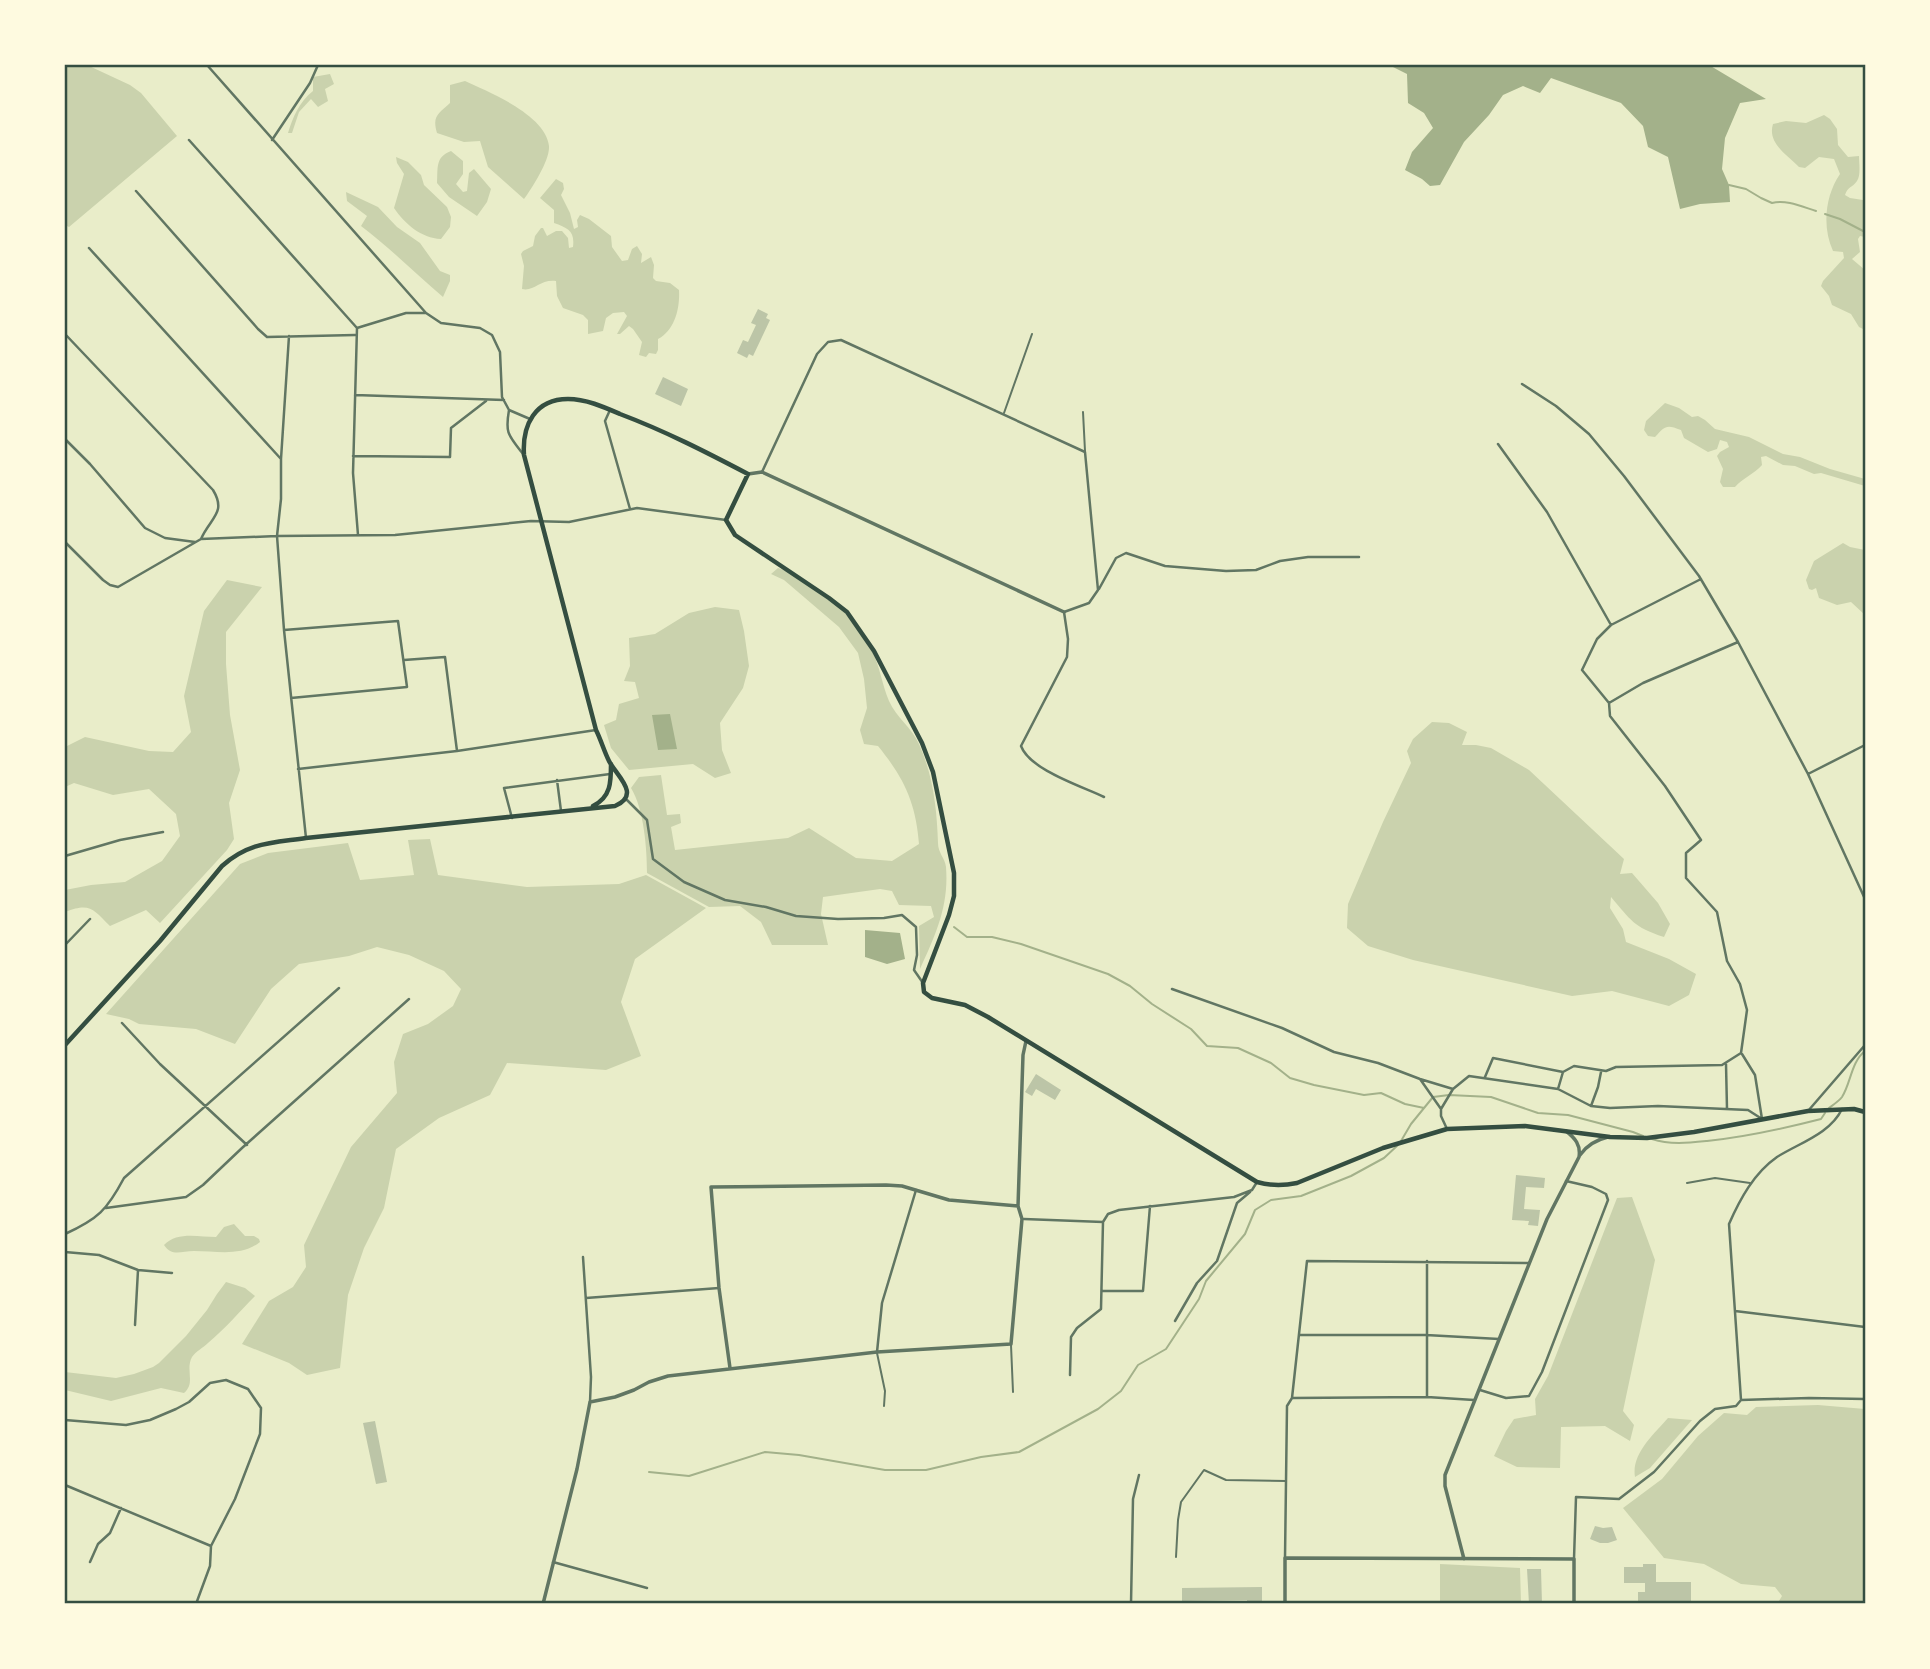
<svg xmlns="http://www.w3.org/2000/svg" width="1930" height="1669" font-family="'Fira Sans Condensed',sans-serif">
<rect width="100%" height="100%" fill="#e9edc9"/>
<path fill="#cad2ad" d="M65 65H87L130 85 141 93 177 136 69 227 65 225Z
M330 74 334 84 325 89 328 101 318 107 311 99 299 112 292 133H288C293 117 299 102 313 91V77Z
M465 81C489 92 546 115 549 146 550 160 532 188 524 199L488 167 480 141 464 142 437 133C432 116 438 114 450 103V85Z
M1824 115 1830 119 1837 129 1838 145 1848 157 1859 156C1859 163 1861 175 1857 181 1852 188 1848 186 1845 195L1850 198 1863 200 1865 199V237L1860 236 1858 239 1860 252 1852 259 1865 270V328L1863 329 1859 327 1851 314 1832 305 1829 296 1821 286 1823 281 1844 258 1843 252 1833 251C1822 227 1825 196 1840 174L1834 159 1819 157 1805 168 1799 167C1787 155 1767 143 1773 124L1786 121 1806 123Z
M451 151 463 161V174L456 184 463 192 467 191 469 173 474 169 491 189 487 202 477 216 449 197 437 183C438 168 435 157 451 151Z
M396 157 408 162 421 175 424 185 447 207 451 217 450 227 441 239C421 238 405 224 394 208L404 174 397 163Z
M556 179 563 183 564 189 561 195 570 213 574 229 578 227 577 220 580 215 589 219 611 236 612 247 622 261 628 260 632 249 637 246 642 254 641 263 651 257 654 265 653 278 656 281 670 283 679 290C680 308 675 330 658 339V350L656 354 649 353 646 357 639 355 642 342 633 329 629 326 620 334H617L627 316 624 312 613 313 606 318 603 331 588 334V320L583 315 563 308 557 296 556 281C540 279 534 292 522 289L524 266 521 254 523 251 533 246 535 236 541 228H543L547 236 556 231H562L568 238 569 248 573 247C575 231 568 228 554 223V210L540 198Z
M346 192 378 207 397 227 420 243 440 271 450 275V281L443 297C415 273 390 248 361 226L367 216 347 201Z
M1665 403 1679 408 1692 417 1698 416 1705 420 1715 429 1749 437 1783 454 1800 457 1830 469 1865 479V486L1821 473 1814 474 1795 466 1783 465 1766 456 1761 457 1762 465C1754 474 1743 478 1735 487H1723L1720 482 1723 469 1717 456 1720 452 1729 447 1727 442 1720 440 1717 449 1708 452 1684 438 1681 430C1666 424 1665 426 1655 437L1648 436 1644 430 1646 421Z
M1843 543 1850 547 1865 550V615L1851 602 1837 605 1819 598 1816 588 1812 590 1809 589 1806 580 1814 561Z
M778 568C797 574 829 598 844 612 853 620 866 640 872 651 880 666 882 685 889 701 896 717 912 728 919 744 933 775 937 809 938 843 938 853 945 858 946 867 949 906 936 934 920 969L919 926 934 917 931 906 899 905 892 891 880 889 823 897 821 914 828 945H772L761 922 740 906 709 907 647 873C647 849 644 809 631 788L639 777 661 775 667 815 680 814 681 823 671 827 675 850 788 838 809 828 856 858 892 861 919 844C916 803 904 778 878 746L864 744 860 730 867 708 864 679 858 653 839 627 784 580 771 574Z
M227 580 262 587 226 632V664L230 715 240 770 229 803 234 839 227 850 160 923 146 910 110 926C93 909 90 902 65 912V890L91 885 125 882 162 861 180 836 176 814 149 789 113 795 74 783 65 787V747L85 737 149 751 173 752 191 732 184 696 204 611Z
M715 607 739 610 744 631 749 666 743 688 720 723 722 750 731 773 715 778 693 764 629 770 611 748 604 725 616 720 619 704 639 698 635 682 624 681 630 666 629 638 655 634 689 613Z
M1432 722 1449 723 1467 732 1462 745H1476L1491 748 1529 770 1624 859 1620 874 1632 873 1658 903 1670 924 1664 937C1633 927 1631 920 1611 897L1610 908 1623 929 1626 942 1669 959 1696 974 1689 995 1669 1006 1612 991 1572 996 1413 960 1368 946 1347 928 1348 904 1383 822 1411 763 1407 751 1413 739Z
M430 839 438 875 527 887 619 884 646 875 706 908 635 959 621 1002 641 1056 606 1070 507 1063 490 1095 439 1118 396 1149 384 1208 364 1248 348 1295 340 1368 307 1375 289 1363 242 1344 269 1301 293 1287 306 1267 304 1245 351 1147 397 1093 394 1062 403 1034 428 1024 453 1006 461 989 444 971 409 955 377 947 349 956 299 964 271 989 235 1044 196 1029 139 1024 129 1019 106 1014 240 864 268 853 348 843 360 880 414 875 408 840Z
M1632 1197 1655 1260 1623 1411 1634 1425 1630 1441 1605 1426 1561 1427 1560 1468 1517 1467 1494 1456 1506 1431 1514 1419 1536 1415 1535 1399 1548 1376 1617 1198Z
M234 1224 245 1236H254L259 1239 260 1242C241 1257 217 1251 194 1251 181 1251 172 1257 164 1245 177 1231 199 1237 216 1237L224 1227Z
M226 1282 245 1288 255 1296C240 1311 225 1329 208 1343 203 1348 196 1351 192 1357 185 1370 196 1383 184 1393L161 1388 111 1401 65 1390V1372L116 1378 134 1374 153 1367 159 1363 186 1336 207 1310 217 1294Z
M1818 1405 1865 1409V1604H1777L1782 1596 1775 1587 1741 1584 1704 1564 1664 1558 1623 1508 1662 1479 1698 1436 1724 1413 1747 1415 1756 1407Z
M1668 1418 1692 1420 1650 1468 1635 1477C1631 1454 1654 1434 1668 1418Z
M1440 1564 1520 1568 1521 1604H1440Z"/>
<path fill="#a3b18a" d="M1389 65H1709L1766 99 1740 103 1725 138 1722 169 1729 185 1730 202 1700 204 1680 209 1668 157 1648 147 1643 126 1621 103 1551 78 1540 93 1523 86 1503 95 1489 115 1464 142 1440 185 1430 186 1422 179 1405 170 1412 152 1433 128 1424 113 1408 103 1407 74Z
M670 714 677 749 658 750 652 715Z
M865 930 900 933 905 959 887 964 865 957Z"/>
<g fill="none" stroke-linecap="round" stroke-linejoin="round">
<path stroke="#a3b18a" stroke-width="2" d="M1729 185 1746 189 1761 198 1772 203C1786 199 1803 207 1816 211
M1825 214 1840 219 1865 232
M954 927 967 937H992L1021 944 1108 974 1130 986 1152 1004 1191 1029 1207 1046 1238 1048 1271 1063 1290 1078 1314 1085 1364 1095 1381 1093 1405 1104 1424 1108
M1829 1108C1833 1105 1839 1101 1842 1097 1851 1083 1851 1062 1865 1051
M1652 1139C1670 1145 1688 1143 1707 1141 1746 1137 1782 1129 1821 1119L1825 1113
M1401 1141 1411 1124 1433 1097 1449 1095 1491 1097 1538 1113 1568 1115 1633 1132 1643 1136
M649 1472 689 1476 765 1452 799 1455 885 1470H926L981 1457 1019 1452 1098 1409 1121 1391 1138 1365 1166 1349 1199 1299 1206 1281 1245 1234 1255 1210 1271 1200 1301 1196 1351 1176 1384 1158 1398 1145"/>
</g>
<path fill="#bcc5a7" d="M758 309 768 314 766 318 770 320 753 356 749 354 747 358 737 353 743 340 748 342 756 325 751 323Z
M663 377 688 389 681 406 655 394Z
M1036 1074 1061 1090 1055 1100 1036 1089 1032 1096 1025 1092Z
M1516 1175 1545 1178 1544 1188 1526 1187 1524 1209 1540 1210 1538 1226 1528 1225 1529 1221 1512 1220Z
M375 1421 387 1482 376 1484 363 1423Z
M1595 1526 1603 1528 1612 1527 1617 1540 1608 1543H1600L1590 1539Z
M1643 1564H1656V1582H1691V1604H1638V1592H1645V1583H1624V1567H1643Z
M1527 1569H1541L1542 1604H1529Z
M1262 1587V1604H1247V1600L1182 1601V1588Z"/>
<g fill="none" stroke-linecap="round" stroke-linejoin="round">
<path stroke="#617663" stroke-width="2" d="M1083 412 1085 451
M1004 413 1032 334
M1687 1183 1715 1178 1750 1183
M1011 1345 1013 1392
M877 1353 885 1391 884 1406
M1176 1557 1178 1520 1181 1502 1204 1470 1226 1480 1286 1481"/>
<path stroke="#617663" stroke-width="2.5" d="M207 65 426 313 441 323 480 328 492 335 500 352 502 397 509 410 530 419
M189 140 357 328 353 473 358 535
M272 140 310 83 318 65
M136 191 258 329 267 337 355 335
M89 248 281 459
M357 328 406 313H425
M65 334 213 490C227 513 210 518 201 539
M289 336 281 459V499L277 536 284 630 306 838
M1522 384 1556 406 1589 434 1624 476 1699 576 1738 642 1808 774 1865 899
M355 395 504 400
M509 410C505 433 508 435 523 454
M610 410 605 421 630 509
M65 439 90 464 145 528 165 538 195 542
M1498 444 1547 512 1611 625
M353 456 450 457 451 428 486 401
M762 472 817 354 828 342 841 340 1085 452 1098 590 1089 603 1064 612 1068 639 1067 657 1021 746C1030 770 1081 786 1104 797
M65 542 103 580 110 585 118 587 201 539 277 536 395 535 531 521 569 522 637 508 726 520
M1701 579 1611 625 1597 639 1582 670 1609 703 1610 716 1665 786 1701 840 1686 853V878L1717 912 1727 961 1740 984 1747 1010 1741 1053
M1099 589 1116 558 1126 553 1165 566 1226 571 1256 570 1280 561 1308 557H1359
M284 630 398 621 407 687 291 698
M404 660 445 657 457 751
M1609 703 1643 683 1738 642
M298 769 457 751 596 730
M1808 774 1865 745
M557 780 561 811
M626 799 647 820 653 859 684 882 725 900 766 907 796 916 838 919 884 918 902 915 916 927 917 955 914 970 923 983
M512 818 504 788 610 774
M65 856 120 840 163 832
M65 945 90 919
M1172 989 1282 1028 1334 1052 1378 1063 1420 1079 1453 1089 1469 1076 1558 1089 1591 1106 1610 1108 1658 1106 1748 1110 1762 1119
M122 1023 160 1064 247 1145
M1742 1054 1755 1075 1762 1119
M1726 1064 1727 1109
M1485 1077 1493 1058 1563 1072 1574 1066 1606 1071 1616 1067 1722 1065 1741 1053
M1420 1079 1441 1109 1453 1089
M1558 1089 1563 1072
M1591 1106 1598 1087 1601 1072
M1441 1109V1116L1447 1129
M1808 1111 1865 1045
M106 1208 186 1197 203 1185 242 1148 409 999
M1024 1219 1103 1222 1108 1214 1119 1210 1234 1197 1252 1190 1257 1182
M65 1234C98 1219 107 1210 124 1178L339 988
M65 1252 99 1255 138 1270 172 1273
M583 1257 591 1377 590 1402
M1427 1261V1397
M1103 1291H1143L1150 1206
M586 1298 719 1288
M1735 1311 1865 1327
M1175 1321 1197 1283 1217 1261 1237 1203 1250 1192
M135 1325 138 1270
M1299 1335H1426L1499 1339
M877 1352 882 1303 916 1190
M1070 1375 1071 1337 1077 1328 1101 1309 1103 1222
M1480 1390 1506 1398 1529 1396 1542 1372 1608 1200 1606 1194 1592 1187 1566 1181
M1292 1398 1427 1397 1474 1400
M1741 1400 1729 1224C1740 1199 1754 1173 1777 1157 1799 1143 1830 1134 1842 1109
M65 1420 126 1425 150 1420 176 1409 189 1402 210 1383 226 1380 248 1389 261 1408 260 1434 235 1499 211 1546 210 1566 196 1604
M65 1485 211 1546
M1285 1558 1287 1406 1292 1398 1307 1261 1529 1263
M1574 1559 1576 1497 1619 1499 1654 1472 1700 1421 1715 1409 1736 1406 1741 1400 1809 1398 1865 1399
M90 1562 98 1544 110 1533 121 1508
M553 1562 647 1588
M1131 1604 1133 1499 1139 1475"/>
<path stroke="#617663" stroke-width="3.5" d="M748 474 762 472 1064 612
M1580 1155C1587 1145 1595 1140 1608 1137
M730 1368 719 1288 711 1187 886 1185 902 1186 949 1200 1018 1206
M1464 1559 1445 1486V1475L1547 1219 1579 1157C1581 1145 1575 1138 1566 1131
M543 1604 577 1469 590 1402 615 1397 634 1390 649 1382 668 1376 877 1352 1011 1344 1022 1219 1018 1206 1023 1055 1026 1041
M1285 1604V1558L1574 1559V1604"/>
<path stroke="#344e41" stroke-width="4.5" d="M593 806C611 797 611 782 611 764
M65 1045 160 941 222 866C249 842 272 843 306 838L615 806C642 795 616 775 609 761 604 751 601 740 596 730L524 455C522 425 535 399 568 399 586 399 604 407 620 414 665 431 706 452 748 474L726 520 735 535 829 598 847 612 874 651 922 743 933 772 954 873V896L949 915 923 983 924 992 932 998 965 1005 988 1017 1257 1182C1271 1186 1282 1186 1297 1183L1383 1148 1447 1129 1525 1126 1610 1137 1647 1138 1694 1132 1808 1111 1854 1109 1865 1112"/>
</g>
<rect width="1930" height="1669" fill="none" stroke="#fefae0" stroke-width="133"/>
<rect x="66" y="66" width="1798" height="1536" fill="none" stroke="#344e41" stroke-width="2.5"/>
</svg>
